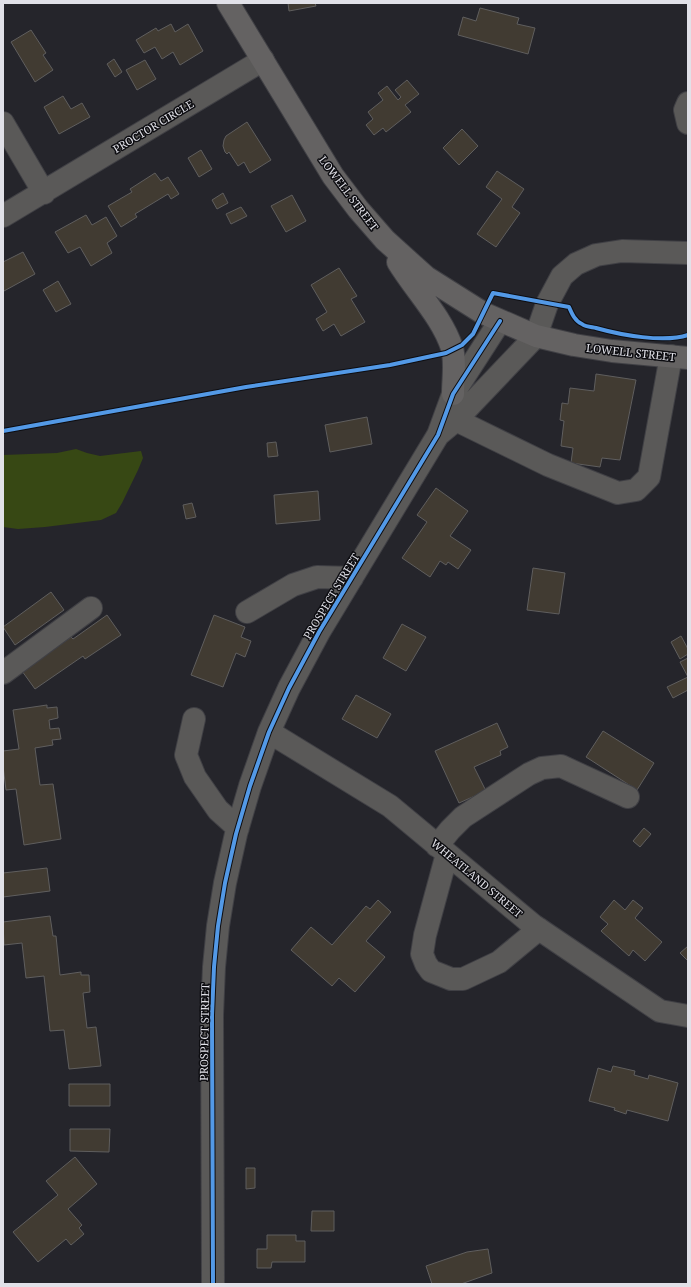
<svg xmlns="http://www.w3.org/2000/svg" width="691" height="1287" font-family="'Noto Serif',serif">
<rect width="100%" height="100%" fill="#25252b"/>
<path fill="#374814" d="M76 449 87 453 100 456 141 451 143 458 138 470 122 503 116 513 101 520 45 527 18 529 3 527V455L57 453Z"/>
<path fill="#413b32" stroke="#5f5e5e" d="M288 3H315L316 6 289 11Z
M480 8 519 18 517 24 535 28 528 54 458 35 463 17 476 21Z
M171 24 175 32 188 24 203 51 180 65 173 52 162 59 155 47 144 53 136 40 156 28 158 31Z
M31 30 46 53 43 55 53 70 35 82 11 42Z
M114 59 122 72 115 77 107 64Z
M145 60 156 79 137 90 126 70Z
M407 80 419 94 405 105 411 112 386 132 383 128 374 135 366 125 373 119 368 112 383 100 378 93 387 86 398 100 401 97 395 90Z
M63 96 71 109 82 103 90 117 59 134 44 107Z
M247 122 271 160 250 173 244 162 238 166 229 152 227 154 225 152 223 146 224 140 226 136Z
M462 129 478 146 459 165 443 148Z
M201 150 212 169 199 177 188 158Z
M497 171 524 189 512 207 520 213 496 247 477 234 502 199 486 187Z
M155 173 161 181 168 177 179 194 171 199 168 194 135 214 137 217 121 227 108 206 132 192 130 189Z
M223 193 228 203 217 209 212 200Z
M292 195 306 221 286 232 271 206Z
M241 207 247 216 231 224 226 214Z
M86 215 92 225 106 217 117 236 107 243 112 253 91 266 80 247 68 253 55 232Z
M23 252 35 274 4 291 3 288V262Z
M339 268 357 296 351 299 365 322 341 336 334 324 323 331 316 319 327 312 311 285Z
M58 281 71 304 56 312 43 290Z
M596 374 636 380 620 460 602 458 600 467 571 463 573 448 561 446 564 421 560 420 562 403 568 404 570 388 594 391Z
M367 417 372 444 330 452 325 425Z
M276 442 278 456 268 457 267 443Z
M436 488 468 511 450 536 471 550 458 569 448 562 446 565 440 561 430 577 402 558 427 522 417 515Z
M318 491 320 520 276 524 274 495Z
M192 503 196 517 186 519 183 505Z
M533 568 565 573 559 614 527 610Z
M51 592 64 610 15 645 3 627Z
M107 615 121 635 85 659 83 656 35 689 22 671 71 637 73 639Z
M214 615 245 627 241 637 251 641 245 657 236 653 223 687 191 675Z
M402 624 426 637 406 671 383 658Z
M681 636 688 649V654L680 659 671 642Z
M688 658V690L673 698 667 687 688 677 680 662Z
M356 695 391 714 377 738 342 719Z
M47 705V708L57 707 58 718 49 720 50 729 59 728 61 739 52 740 53 745 35 748 40 785 53 784 61 839 24 845 16 789 6 790 3 766V751L19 749 13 710Z
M497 723 508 747 500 751 501 755 474 767 486 791 459 803 435 751Z
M603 731 654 763 637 790 586 757Z
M644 828 651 834 640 847 633 841Z
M47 868 50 891 3 897V873Z
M378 900 391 912 366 941 385 957 355 992 339 978 332 986 291 950 311 927 332 945 366 906 370 909Z
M614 900 625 910 633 900 643 908 635 918 662 942 645 961 633 950 629 956 601 931 608 924 600 917Z
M50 916 53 936H56L60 975 81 972V975H89L90 992 83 993 87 1028 96 1027 101 1066 69 1069 64 1030 50 1031 44 976 26 978 22 943 4 945 3 922Z
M688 946V961L680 953Z
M613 1066 635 1071 634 1075 648 1079 649 1075 678 1083 668 1121 627 1110 626 1114 614 1110 615 1108 589 1101 598 1068 611 1072Z
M69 1084H110V1106H69Z
M70 1129H110L109 1152 70 1151Z
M75 1157 97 1184 68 1209 82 1225 79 1228 84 1234 71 1245 66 1239 38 1262 13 1232 58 1195 46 1181Z
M246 1168H255V1188L246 1189Z
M312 1211H334V1231H311Z
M267 1235H296V1241H305V1262H272L271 1268H257V1249H267Z
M488 1249 492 1273 461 1284H432L426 1266 467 1252Z"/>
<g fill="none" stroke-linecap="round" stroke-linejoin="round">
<defs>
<path id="minor" d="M688 103 685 110 688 123
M3 123 44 193
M3 216 263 60
M456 420 548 465 618 493 636 490 649 477 671 356
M438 435 456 420 536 336 547 304 562 276 576 264 596 255 622 251 688 253
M247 612 293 585 317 577 352 578
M3 673 91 608
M194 719 186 755 195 777 218 810 238 828
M269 732 390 806 533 925 660 1011 688 1016
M437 846 450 830 463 817 529 774 542 768 561 766 628 797
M447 854 425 935 422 954 426 964 431 971 451 979H463L499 962 539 929
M213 1284 212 1015 214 967 218 926 225 883 236 834 250 786 269 732 289 688 319 632 438 435 453 394 500 321"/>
<path id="major" d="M228 3 333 176 358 209 385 240 426 277 483 313 536 336 574 345 612 351 688 358
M398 262C415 290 442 317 452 348 456 362 453 379 453 394"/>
</defs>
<use href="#minor" stroke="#404045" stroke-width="24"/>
<use href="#major" stroke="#404045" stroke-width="24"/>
<use href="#minor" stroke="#5a5958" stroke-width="22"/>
<use href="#major" stroke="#646262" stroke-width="22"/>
<defs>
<path id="cycleway" d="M3 431 246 387 390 365 446 353 462 345 473 334 493 293 569 307C572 314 575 321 582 324 586 327 592 327 596 328 621 335 664 343 688 335
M213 1284 212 1015 214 967 218 926 225 883 236 834 250 786 269 732 289 688 319 632 438 435 453 394 500 321"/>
</defs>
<use href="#cycleway" stroke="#0d0d11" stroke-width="6"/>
<use href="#cycleway" stroke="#5399e6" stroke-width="4"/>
</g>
<g text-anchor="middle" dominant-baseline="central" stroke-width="3" stroke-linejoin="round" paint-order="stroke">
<g font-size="11" fill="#e1e1e8" stroke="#0d0d11">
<text transform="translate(153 126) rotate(-31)">PROCTOR CIRCLE</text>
<text transform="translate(349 193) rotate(53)">LOWELL STREET</text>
<text transform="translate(631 352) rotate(6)">LOWELL STREET</text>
<text transform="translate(331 596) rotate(-59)">PROSPECT STREET</text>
<text transform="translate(477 878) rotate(40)">WHEATLAND STREET</text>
<text transform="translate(204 1032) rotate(-89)">PROSPECT STREET</text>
</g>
</g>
<rect width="691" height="1287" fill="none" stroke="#e1e1e8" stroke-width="8"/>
</svg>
